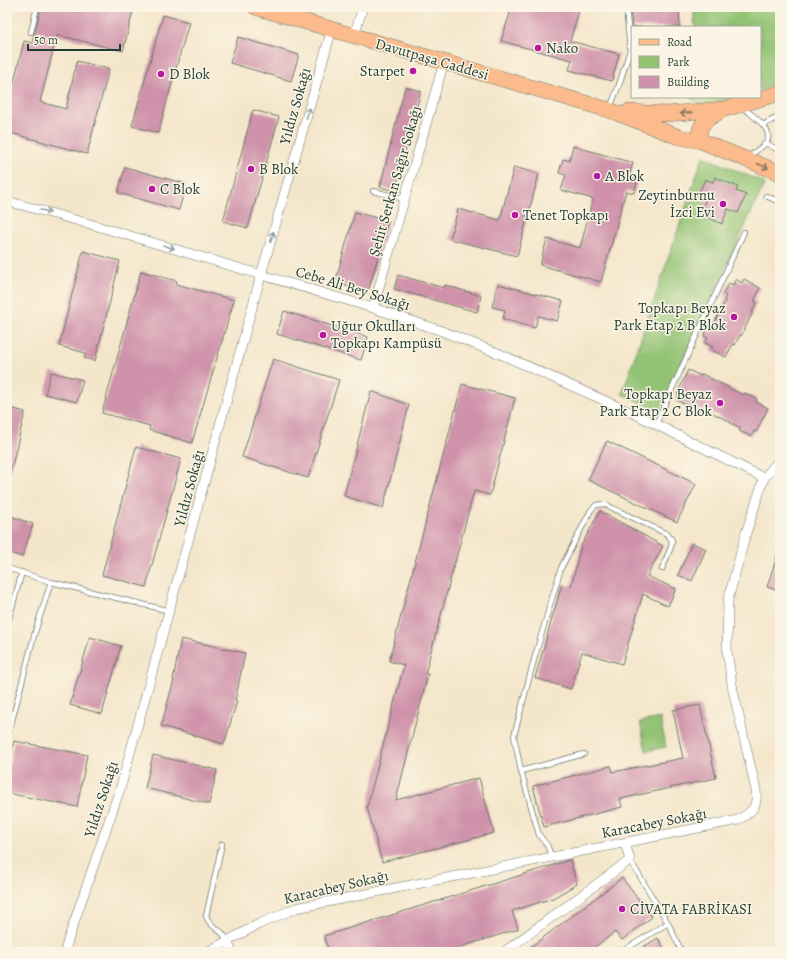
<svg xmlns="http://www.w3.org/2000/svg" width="787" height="959" font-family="Alegreya,serif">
<rect width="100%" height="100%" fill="#fcf5e5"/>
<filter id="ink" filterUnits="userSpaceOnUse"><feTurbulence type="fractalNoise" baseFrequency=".025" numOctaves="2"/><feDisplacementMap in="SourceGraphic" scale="8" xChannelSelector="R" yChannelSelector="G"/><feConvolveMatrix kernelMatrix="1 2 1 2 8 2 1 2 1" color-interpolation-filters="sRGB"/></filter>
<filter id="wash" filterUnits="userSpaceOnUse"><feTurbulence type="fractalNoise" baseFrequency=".012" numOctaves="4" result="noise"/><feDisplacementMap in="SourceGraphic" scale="16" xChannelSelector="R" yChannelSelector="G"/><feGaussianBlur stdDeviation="0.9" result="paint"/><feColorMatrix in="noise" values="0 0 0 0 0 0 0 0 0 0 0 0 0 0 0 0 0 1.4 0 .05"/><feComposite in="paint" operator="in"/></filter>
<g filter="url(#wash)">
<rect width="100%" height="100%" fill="#f4e6cb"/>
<path fill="#92c373" stroke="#588054" d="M693 7H780V84L760 90V27H695Z
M690 97H736L703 107 691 99Z
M703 156 765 183 659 411 622 394Z
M660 718 666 747 646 751 640 722Z"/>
<g id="blocks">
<path fill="#cf92aa" d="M41 7H134L123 51 57 35 40 102 66 109 77 61 109 69 87 154 7 132V104L10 94H11L24 41 32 43Z
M512 7H580L570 41 619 54 612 81 569 70 572 60 501 41Z
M630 7H679L680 27H632Z
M163 15 189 22 158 133 132 126Z
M238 37 299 55 291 81 230 63Z
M405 87 421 91 395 191 380 187Z
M253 110 279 117 248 228 223 221Z
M573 146 633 163 629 177 638 179 634 193 626 191 601 282 540 265 547 239 580 248 593 199 561 190 566 175 559 173 563 159 569 161Z
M125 167 186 184 179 210 118 193Z
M514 167 539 174 517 256 450 239 458 209 500 220Z
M715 177 738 187 736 191 746 195 738 213 728 209 722 224 700 214 706 198 698 195 705 179 713 182Z
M355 212 388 221 368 292 335 283Z
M83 251 120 261 95 361 84 358 86 353 59 346Z
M141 271 177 281 176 284 234 300 192 443 149 430 150 426 102 413Z
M398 275 444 288 445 285 481 296 477 312 394 289Z
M736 279 742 283 744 279 760 288 754 301 757 302 752 312H753L741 336 740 335 735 345 733 344 726 357 711 350 713 347 705 343 708 338 704 336 709 326 711 327 715 322 725 301 724 300 726 296 723 294 729 283 733 285Z
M498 284 563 301 557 321 538 316 535 328 503 319 505 310 492 307Z
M284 311 368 337 361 360 277 334Z
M273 359 339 380 308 478 242 457Z
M688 370 701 376 702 374 743 395 744 393 757 399 756 402 768 408 756 432 754 431 751 436 739 431 741 428 730 423 731 422 702 408 701 410 689 404V406L676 400 679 395 677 394Z
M51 372 83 380 77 402 45 394Z
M462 384 515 398 490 495 474 491 425 674H428L396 800 479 778 494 833 382 862 367 807 404 665 389 661Z
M371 391 409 405 383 508 344 496Z
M7 407 25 412 11 470H7Z
M607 441 696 484 677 522 588 480Z
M136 447 181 459 146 587 102 575Z
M600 511 663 546 647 576 676 589 668 606 643 594 622 664 582 652 571 689 535 678 562 584 571 587 581 546Z
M7 515 33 524 22 557 7 552Z
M692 543 706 549 692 581 678 575Z
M778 553 780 554V591L767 587Z
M90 637 121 646 102 714 70 705Z
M181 639 245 653 235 701H237L224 744 161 726 174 680H173Z
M700 705 716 778 620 799 622 807 544 827 533 786 611 766 613 772 683 758 673 710Z
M14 741 87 755 77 807 7 793V775Z
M153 755 217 770 209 804 145 788Z
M570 860 577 884 553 898 512 911 518 929 454 949 455 952H329L324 936Z
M622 878 652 917 622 940 615 932 588 952H524Z
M658 938 666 952H635Z"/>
</g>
</g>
<g filter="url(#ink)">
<use href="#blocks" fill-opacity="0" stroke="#6a7869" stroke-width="1"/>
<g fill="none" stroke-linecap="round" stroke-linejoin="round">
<defs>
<path id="lane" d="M31 32 37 7
M742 107C750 114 776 129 766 143 761 148 753 153 748 157
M610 108 619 85 630 50 626 7
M763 125 780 116
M766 143 780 151
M373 191 405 199
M766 196 780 202
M656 424 744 232
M7 568 51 582 170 611
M7 626 22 572
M7 740 35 632 51 582
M521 771 584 754
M222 844 206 916C211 930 223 928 227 941
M552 858 547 845 539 835 521 771 514 736 535 656 561 568 591 510 596 505 604 504 667 534 672 540 671 547 662 569
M630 860 668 923 682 952
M621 952 668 923"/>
<path id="street" d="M354 35 363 7
M7 201 97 226 373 308 439 330 500 354 637 415 764 478
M373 308 444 62
M227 941 232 952
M65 952 68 940 121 786 261 275 332 29
M207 952 259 924 296 908 738 820C752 812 758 807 756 790L733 690 727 651 728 600 746 533 764 478 780 459
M504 952 630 860 625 843"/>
<path id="primary" d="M255 7 609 110 679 137 701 141 780 173
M628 112 667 114 725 109 780 93
M701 141C695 125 709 117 721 111"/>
</defs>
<use href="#lane" stroke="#6a7869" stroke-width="6"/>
<use href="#street" stroke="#6a7869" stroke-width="10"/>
<use href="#primary" stroke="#6a7869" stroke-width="16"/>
<use href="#lane" stroke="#fff" stroke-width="4.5"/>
<use href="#street" stroke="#fff" stroke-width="9"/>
<use href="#primary" stroke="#fbbb8c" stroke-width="15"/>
</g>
<defs><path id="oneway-shaft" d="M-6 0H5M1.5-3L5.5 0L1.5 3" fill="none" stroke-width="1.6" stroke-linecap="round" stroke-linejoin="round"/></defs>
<g stroke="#8f9e9a">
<use href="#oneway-shaft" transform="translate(308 113) rotate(-74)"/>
<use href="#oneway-shaft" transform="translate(45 211) rotate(15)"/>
<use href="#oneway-shaft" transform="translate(272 237) rotate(-74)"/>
<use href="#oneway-shaft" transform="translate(169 247) rotate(17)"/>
</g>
<g stroke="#82765c">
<use href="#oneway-shaft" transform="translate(686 113) rotate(175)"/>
<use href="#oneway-shaft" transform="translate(763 166) rotate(21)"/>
</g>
</g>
<g fill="#b5179e" stroke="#fcf5e5" stroke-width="1.5">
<circle cx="538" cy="48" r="4"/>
<circle cx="413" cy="71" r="4"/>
<circle cx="161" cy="74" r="4"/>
<circle cx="251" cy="169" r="4"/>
<circle cx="597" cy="176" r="4"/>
<circle cx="152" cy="189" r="4"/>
<circle cx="723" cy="204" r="4"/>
<circle cx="515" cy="215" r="4"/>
<circle cx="734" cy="317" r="4"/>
<circle cx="323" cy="335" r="4"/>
<circle cx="720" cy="403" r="4"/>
<circle cx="622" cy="909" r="4"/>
</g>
<g text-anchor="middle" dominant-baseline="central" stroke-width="3" stroke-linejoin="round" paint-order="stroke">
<g font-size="15" fill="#1f3d34" stroke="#fcf5e5" text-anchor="start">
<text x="546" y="48">Nako</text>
<text x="405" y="71" text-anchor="end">Starpet</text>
<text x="169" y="74">D Blok</text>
<text x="259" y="169">B Blok</text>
<text x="605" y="176">A Blok</text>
<text x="160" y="189">C Blok</text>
<text x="715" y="195" text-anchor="end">Zeytinburnu<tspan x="715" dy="17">İzci Evi</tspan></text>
<text x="523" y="215">Tenet Topkapı</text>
<text x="726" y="308" text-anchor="end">Topkapı Beyaz<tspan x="726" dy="17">Park Etap 2 B Blok</tspan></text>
<text x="331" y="326">Uğur Okulları<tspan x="331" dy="17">Topkapı Kampüsü</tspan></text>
<text x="712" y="394" text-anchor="end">Topkapı Beyaz<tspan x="712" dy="17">Park Etap 2 C Blok</tspan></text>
<text x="630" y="909">CİVATA FABRİKASI</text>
</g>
<g font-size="15" fill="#1f3d34" stroke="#fcf5e5">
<text transform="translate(432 59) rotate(16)">Davutpaşa Caddesi</text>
<text transform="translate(295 106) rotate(-74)">Yıldız Sokağı</text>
<text transform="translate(395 181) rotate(-74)">Şehit Serkan Sağır Sokağı</text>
<text transform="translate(353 288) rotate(17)">Cebe Ali Bey Sokağı</text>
<text transform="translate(189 488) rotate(-75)">Yıldız Sokağı</text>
<text transform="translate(101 799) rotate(-72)">Yıldız Sokağı</text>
<text transform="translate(654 823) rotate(-11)">Karacabey Sokağı</text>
<text transform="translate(336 887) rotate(-13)">Karacabey Sokağı</text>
</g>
</g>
<rect width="787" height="959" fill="none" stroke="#fcf5e5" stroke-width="24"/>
<rect x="631" y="26" width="130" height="72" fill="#fcf5e5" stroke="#a4ab9e"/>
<rect x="639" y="39" width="20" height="6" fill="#fbbb8c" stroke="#a4ab9e"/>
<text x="667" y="46" font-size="12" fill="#1f3d34">Road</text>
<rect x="639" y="56" width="20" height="12" fill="#92c373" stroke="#a4ab9e"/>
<text x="667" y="66" font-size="12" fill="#1f3d34">Park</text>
<rect x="639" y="76" width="20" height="12" fill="#cf92aa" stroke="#a4ab9e"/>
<text x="667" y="86" font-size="12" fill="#1f3d34">Building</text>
<path d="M28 44v6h92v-6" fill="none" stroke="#1f3d34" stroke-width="2"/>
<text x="34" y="44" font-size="12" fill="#1f3d34" stroke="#fcf5e5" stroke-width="3" paint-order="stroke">50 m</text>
</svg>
